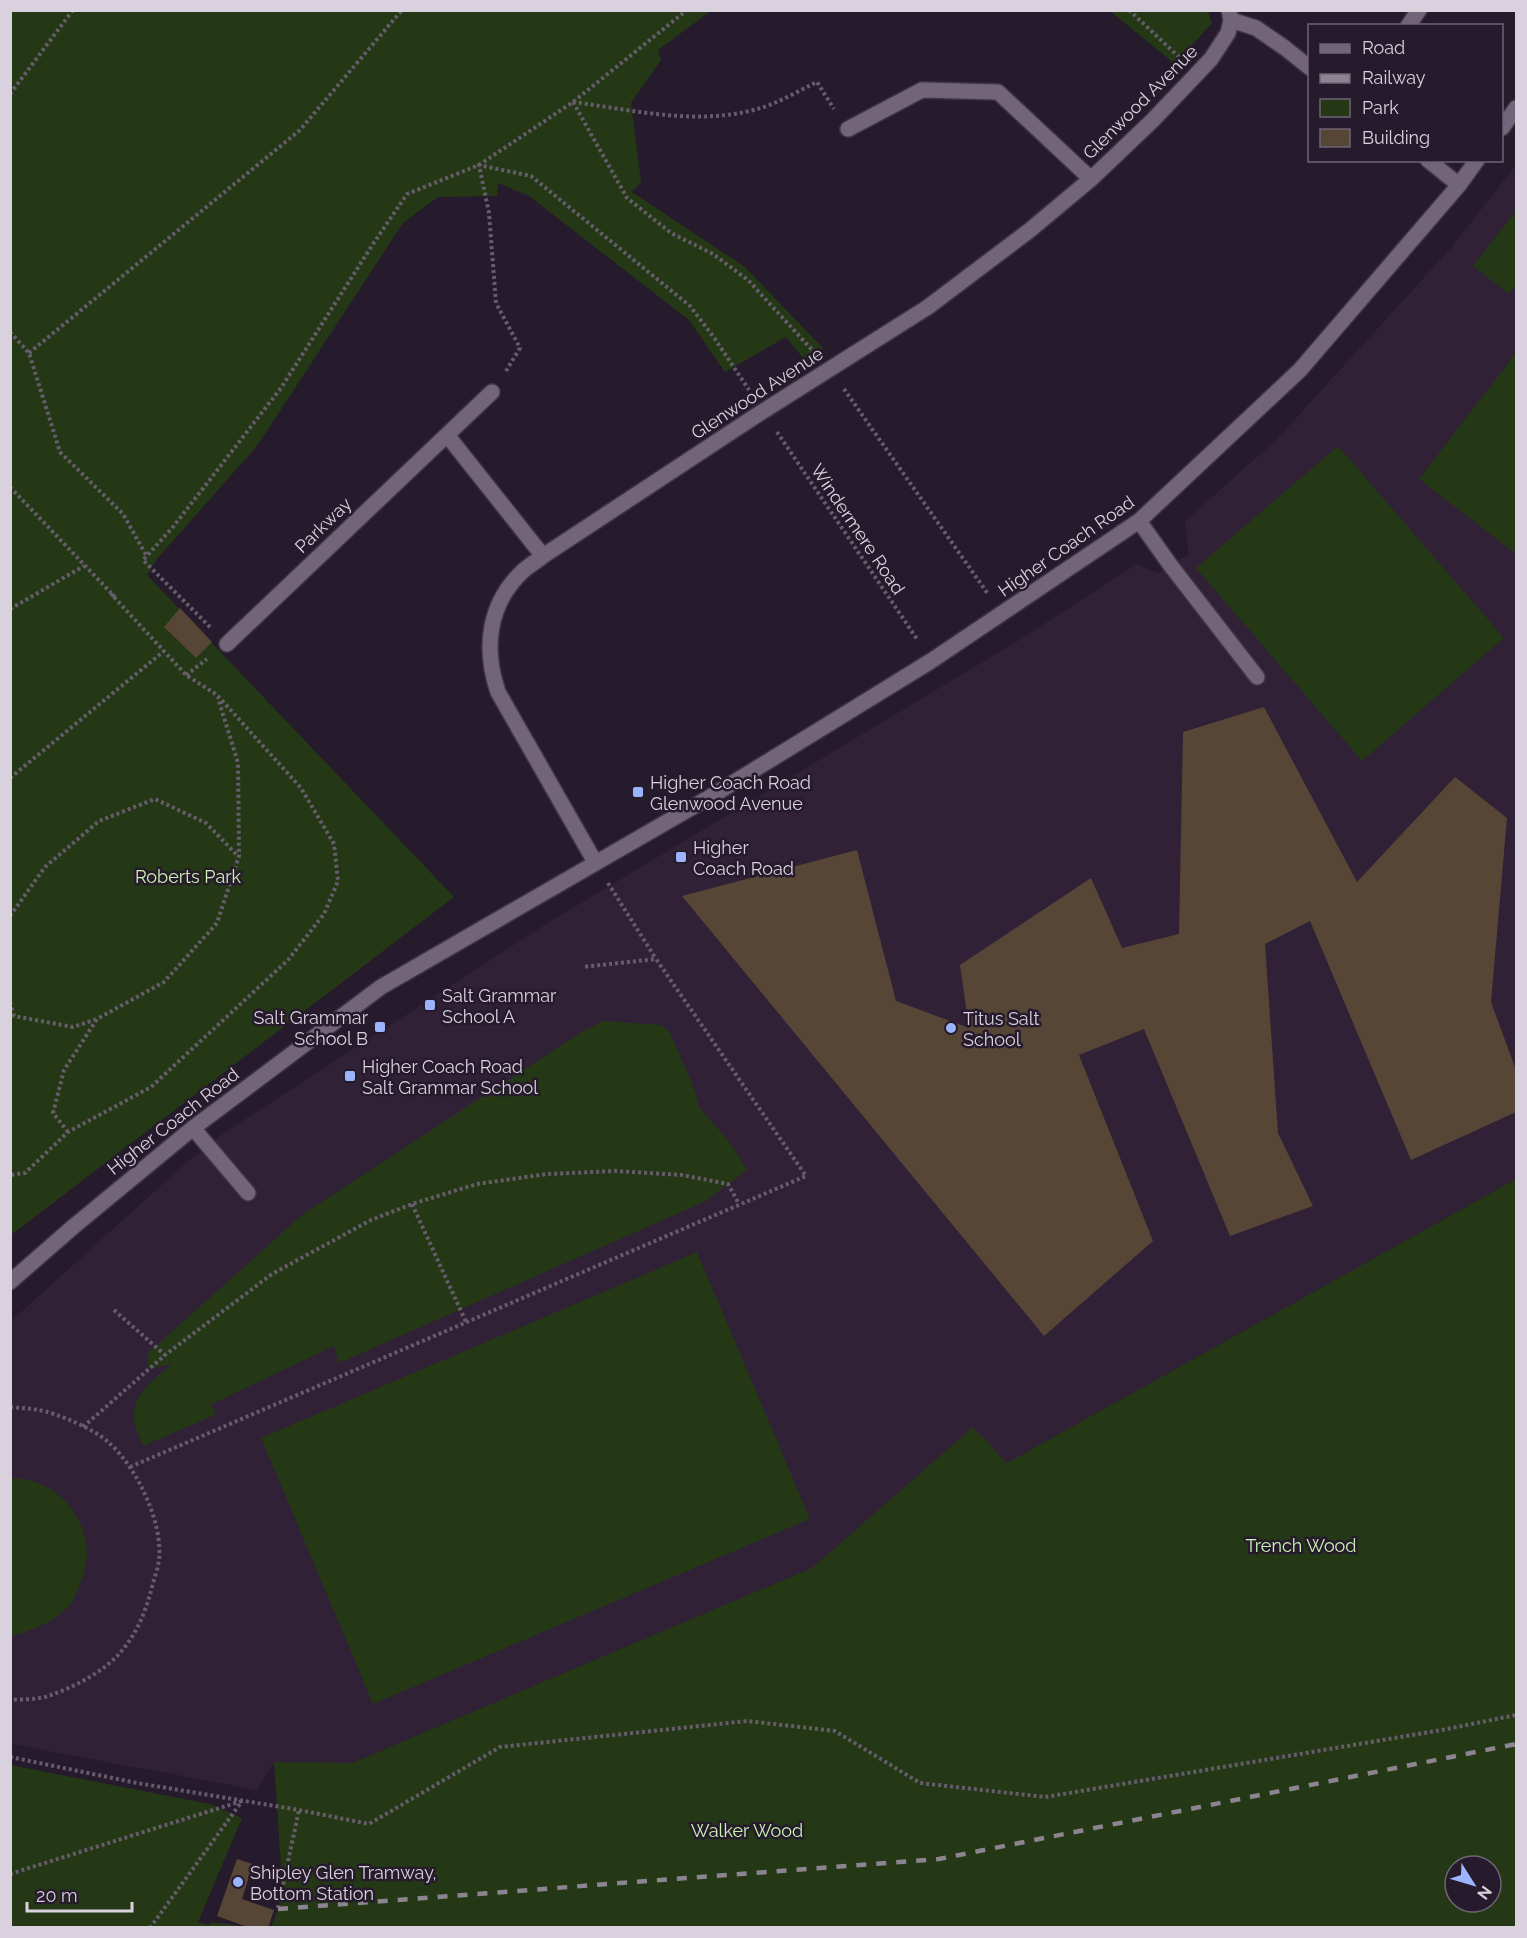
<svg xmlns="http://www.w3.org/2000/svg" width="1527" height="1938" font-family="Raleway,sans-serif">
<rect width="100%" height="100%" fill="#261b2c"/>
<path fill="#302137" d="M1516 165V1179L839 1557 352 1763 274 1762 257 1790 11 1744 10 1322 186 1163 224 1133 546 924 1021 639 1137 564 1158 573 1189 554 1185 521 1276 440 1450 249Z"/>
<path fill="#243815" fill-rule="evenodd" d="M11 11H711L658 50 661 60 631 103 641 182 632 192 745 267 823 348 807 363 786 337 725 372 689 320 529 196 498 183 497 196 438 197 403 223 257 446 156 560 147 575 454 897 11 1235Z
M1110 11H1208L1212 23 1175 64Z
M1516 211V285L1509 294 1473 266Z
M1516 353V554L1419 479Z
M1338 446 1504 638 1362 761 1196 568Z
M604 1021 661 1025 669 1031 692 1083 700 1108 731 1144 747 1170 706 1201 339 1363 334 1346 210 1405 217 1414 143 1446C140 1437 134 1426 134 1418 133 1392 155 1379 172 1364L148 1369 147 1354 303 1214 583 1031Z
M1516 1179V1927H271L283 1896 274 1762 352 1763 812 1568 973 1427 1007 1463ZM1455 1866H1491V1902H1455Z
M697 1252 810 1519 373 1704 261 1438Z
M10 1478C19 1479 30 1479 38 1483 76 1498 98 1542 81 1581 78 1589 75 1600 69 1606 50 1624 37 1628 13 1636H10Z
M10 1765 210 1804 242 1818 198 1922 210 1925 212 1922 250 1927H11Z"/>
<path fill="#574635" d="M180 608 212 642 196 658 164 627Z
M1264 707 1357 882 1455 777 1507 818 1491 1002 1516 1070V1112L1411 1160 1310 921 1265 944 1278 1133 1313 1206 1230 1236 1144 1029 1079 1055 1153 1241 1044 1336 682 896 857 850 896 1001 969 1028 960 965 1091 878 1122 948 1179 934 1183 732Z
M237 1859 253 1864 242 1899 274 1910 268 1928H250L217 1916Z"/>
<g fill="none" stroke-linecap="round" stroke-linejoin="round">
<defs>
<path id="minor" d="M1231 20 1256 28 1285 48 1310 68
M1408 26 1419 10
M1502 128 1516 108
M848 129 922 90 998 92 1091 179
M1428 160 1459 185
M447 435 543 556
M1139 521 1171 566 1257 677
M227 644 492 392
M595 862 498 692C483 648 488 603 524 570 530 565 537 561 543 556L754 417 928 307 1030 230 1091 179 1153 120 1211 59 1228 33 1231 20 1229 10
M193 1128 248 1193
M10 1282 73 1227 193 1128 381 987 710 797 931 661 1139 521 1300 370 1459 185 1477 160"/>
</defs>
<use href="#minor" stroke="#3f3644" stroke-width="18"/>
<path stroke="#665c6b" stroke-width="4" stroke-dasharray="3 3" stroke-linecap="butt" d="M1129 10 1179 57
M10 94 73 10
M573 102 627 198 671 233 713 254 748 280 813 351
M573 102C633 110 697 126 757 109 777 104 798 91 817 82L834 109
M10 332 29 353 60 452 123 514 146 555
M29 353 300 130 402 10
M506 371 520 348 496 303 489 213 479 165 531 176 690 306 715 339 749 390
M844 389 988 594
M777 432 917 639
M10 487 114 596 112 595 186 675 217 695 301 788 334 844 338 881 324 914 288 960 151 1087 68 1132 25 1173 10 1175
M10 609 84 566
M210 627 143 560 173 527 281 388 373 244 407 194 479 165 573 102 687 10
M186 675 207 659
M10 778 164 651
M608 883 656 959
M10 916 45 867 99 821 155 799 206 823 238 856
M10 1002 14 1016 73 1027 97 1019
M68 1132 53 1113 64 1070 97 1019 164 982 217 923 239 856 238 763 218 698
M412 1204 466 1322
M114 1310 165 1355
M10 1407C20 1408 29 1408 38 1410 55 1412 96 1430 108 1442 137 1467 163 1522 159 1560 158 1568 155 1576 153 1583 146 1611 138 1633 118 1655 101 1673 74 1687 51 1695 39 1700 23 1699 10 1700
M83 1427 165 1355 272 1274 371 1220 412 1204 477 1184 547 1174 616 1171 682 1175 728 1184 739 1204
M130 1467 806 1176 656 959 582 967
M10 1757 137 1783 299 1810 369 1824 500 1747 747 1721 835 1731 920 1783 1045 1797 1442 1730 1516 1715
M10 1874 242 1801
M278 1908 299 1810
M150 1928 242 1801"/>
<use href="#minor" stroke="#726479" stroke-width="15"/>
<path stroke="#8d8492" stroke-width="4.5" stroke-dasharray="10 10" stroke-linecap="butt" d="M278 1909 939 1859 1516 1744"/>
</g>
<g fill="#9cb4fd" stroke="#261b2c" stroke-width="2">
<rect x="632" y="786" width="12" height="12" rx="3"/>
<rect x="675" y="851" width="12" height="12" rx="3"/>
<rect x="424" y="999" width="12" height="12" rx="3"/>
<rect x="374" y="1021" width="12" height="12" rx="3"/>
<circle cx="951" cy="1028" r="6"/>
<rect x="344" y="1070" width="12" height="12" rx="3"/>
<circle cx="238" cy="1882" r="6"/>
</g>
<g text-anchor="middle" dominant-baseline="central" stroke-width="5" stroke-linejoin="round" paint-order="stroke">
<g font-size="18" fill="#d9d1dd" stroke="#261b2c">
<text transform="translate(1140 102) rotate(-45)">Glenwood Avenue</text>
<text transform="translate(757 393) rotate(-33)">Glenwood Avenue</text>
<text transform="translate(323 525) rotate(-44)">Parkway</text>
<text transform="translate(858 529) rotate(56)">Windermere Road</text>
<text transform="translate(1066 546) rotate(-35)">Higher Coach Road</text>
<text transform="translate(173 1121) rotate(-38)">Higher Coach Road</text>
</g>
<g font-size="18" fill="#d9d1dd" stroke="#261b2c" text-anchor="start">
<text x="650" y="782">Higher Coach Road<tspan x="650" dy="21">Glenwood Avenue</tspan></text>
<text x="693" y="847">Higher<tspan x="693" dy="21">Coach Road</tspan></text>
<text x="442" y="995">Salt Grammar<tspan x="442" dy="21">School A</tspan></text>
<text x="368" y="1017" text-anchor="end">Salt Grammar<tspan x="368" dy="21">School B</tspan></text>
<text x="963" y="1018">Titus Salt<tspan x="963" dy="21">School</tspan></text>
<text x="362" y="1066">Higher Coach Road<tspan x="362" dy="21">Salt Grammar School</tspan></text>
<text x="250" y="1872">Shipley Glen Tramway,<tspan x="250" dy="21">Bottom Station</tspan></text>
</g>
<g font-size="18" fill="#cbf0b1" stroke="#261b2c">
<text x="188" y="876">Roberts Park</text>
<text x="1301" y="1545">Trench Wood</text>
<text x="747" y="1830">Walker Wood</text>
</g>
</g>
<rect width="1527" height="1938" fill="none" stroke="#d9d1dd" stroke-width="24"/>
<rect x="1308" y="24" width="195" height="138" fill="#261b2c" stroke="#6e6473" stroke-width="1.5"/>
<rect x="1320" y="44" width="30" height="9" fill="#726479" stroke="#6e6473" stroke-width="1.5"/>
<text x="1362" y="54" font-size="18" fill="#d9d1dd">Road</text>
<rect x="1320" y="74" width="30" height="9" fill="#8d8492" stroke="#6e6473" stroke-width="1.5"/>
<text x="1362" y="84" font-size="18" fill="#d9d1dd">Railway</text>
<rect x="1320" y="99" width="30" height="18" fill="#243815" stroke="#6e6473" stroke-width="1.5"/>
<text x="1362" y="114" font-size="18" fill="#d9d1dd">Park</text>
<rect x="1320" y="129" width="30" height="18" fill="#574635" stroke="#6e6473" stroke-width="1.5"/>
<text x="1362" y="144" font-size="18" fill="#d9d1dd">Building</text>
<g transform="translate(1473 1884) rotate(127)"><circle r="28" fill="#261b2c" stroke="#6e6473" stroke-width="1.5"/>
<path d="M0-4.5L10 22L0 15L-10 22Z" fill="#9cb4fd"/>
<text y="-9" font-size="16" font-weight="bold" text-anchor="middle" fill="#d9d1dd">N</text>
</g>
<path d="M27 1902v9h105v-9" fill="none" stroke="#d9d1dd" stroke-width="3"/>
<text x="36" y="1902" font-size="18" fill="#d9d1dd" stroke="#261b2c" stroke-width="4.5" paint-order="stroke">20 m</text>
</svg>
